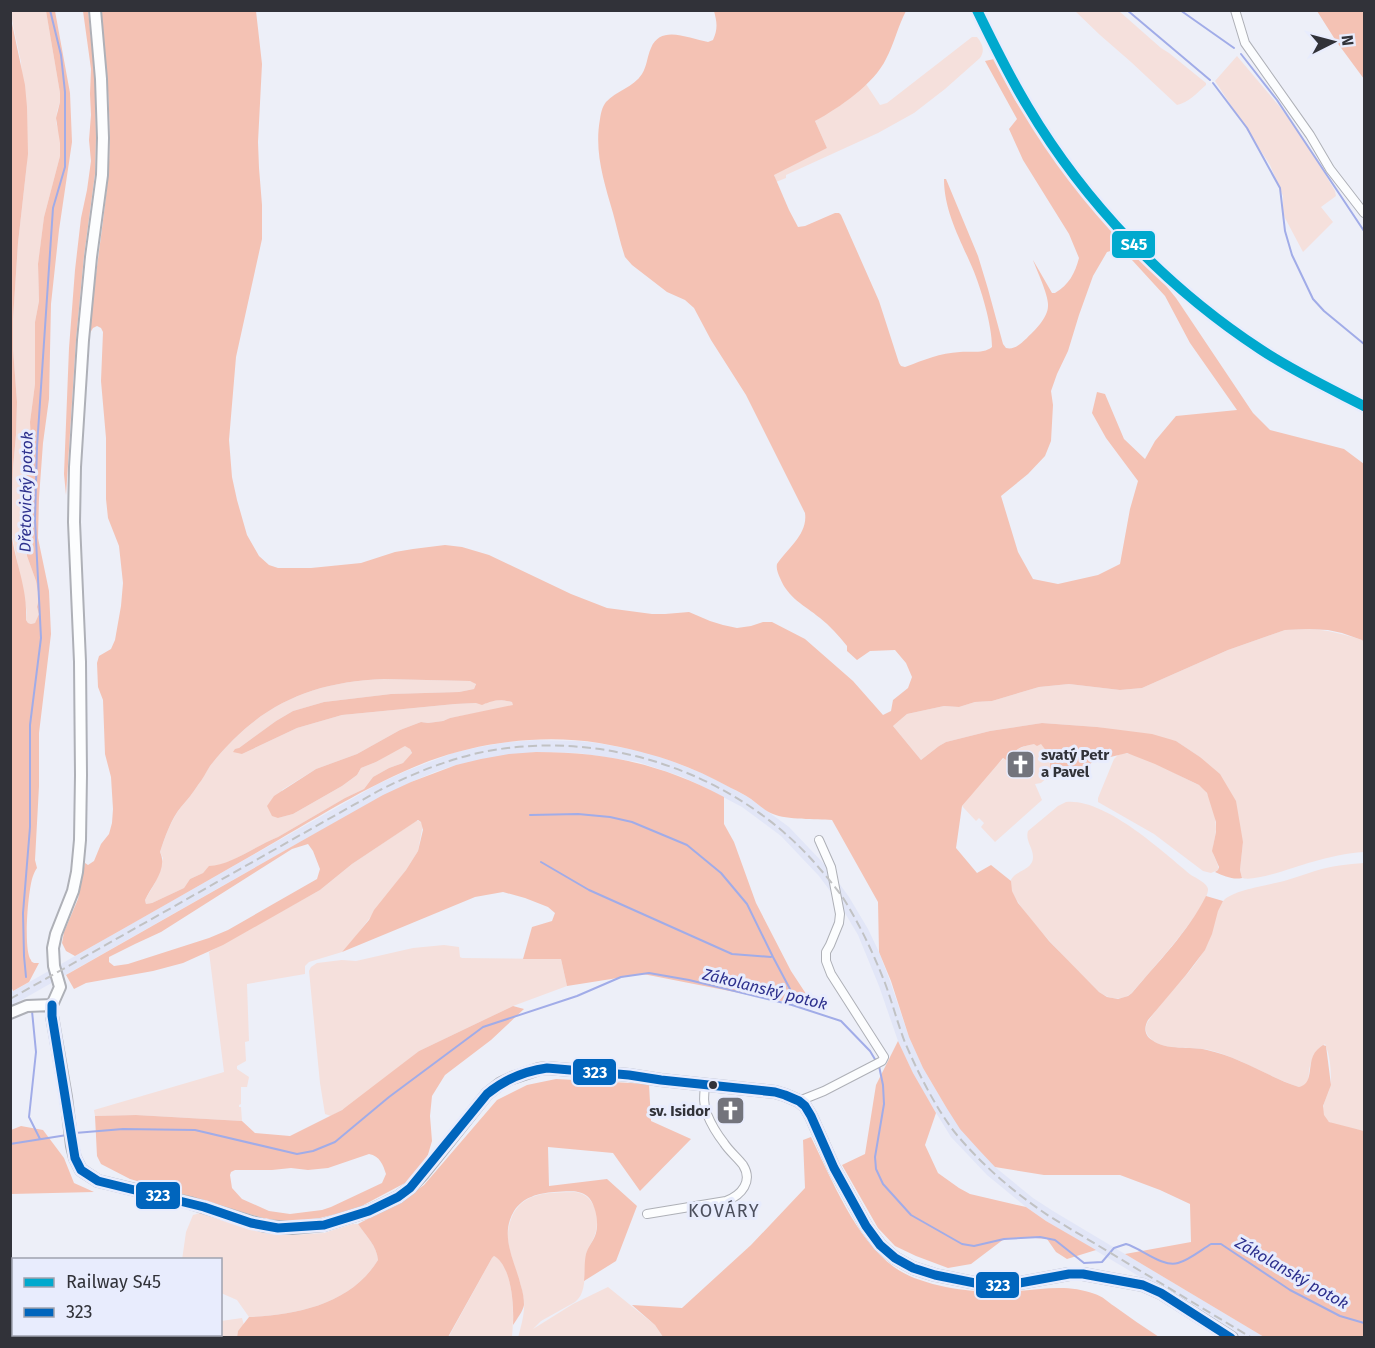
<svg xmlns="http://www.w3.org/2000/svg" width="1375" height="1348" font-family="'Fira Sans',sans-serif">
<rect width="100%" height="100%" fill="#edeff8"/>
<path fill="#e2e6f7" d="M970 11H983L1025 94 1048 129 1072 163 1100 198 1131 233 1188 287 1237 325 1263 344 1294 362 1324 380 1364 399V412L1319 390 1288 372 1257 353 1230 335 1181 296 1123 242 1063 171 1038 136 1015 100 983 38Z
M536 740 579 741 597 743 641 751 661 757 707 775 748 797 789 827 828 868 849 897 868 929 879 952 890 981 909 1037 923 1068 946 1107 995 1167 1033 1198 1053 1211 1264 1337H1241L1046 1221 1026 1207 987 1175 951 1137 925 1095 913 1073 898 1041 879 986 858 935 839 903 819 876 781 836 742 807 702 786 680 776 638 762 578 753 536 752 456 765 435 772 411 782 305 839 11 1006 10 993 378 784 406 771 453 753 479 747 508 742Z"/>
<path fill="#f5e0dc" d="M10 11H46L60 93V102L57 111 56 122 60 136V156L44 217 38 265 39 301 35 322V384L30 422 31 442 25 504 27 556 36 581 39 598 37 607 39 613 38 617 35 623 31 624 28 623 26 620 27 613 11 529 13 468 16 435 17 402 13 349V319L18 243 27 163 21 62Z
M1075 11H1119L1161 48 1169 53 1206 83V85C1198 92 1188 103 1177 105L1131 62 1100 35Z
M972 37H977C983 44 985 51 980 58L945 89 914 113 878 133 786 175V178L776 182 774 174 827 148 815 121 845 102 866 84 880 105 887 103Z
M1237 56 1280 107 1309 147 1335 191 1336 196 1321 207 1333 222 1303 252 1285 218 1283 212V196L1270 165 1215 81Z
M1308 629C1328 630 1344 634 1362 640L1364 642V852C1347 853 1329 857 1312 862 1296 866 1257 882 1242 878L1240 870 1243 842 1200 757 1176 741 1097 727 1042 723 990 731 946 742 939 746 921 760 893 726 907 714 944 706 959 707 975 702 992 701 1039 687 1069 684 1120 690 1142 688 1228 650 1285 630Z
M384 679 470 681 476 683 474 689 459 692 391 694 324 702 293 711 276 721 239 748 242 754 297 728 342 715 455 704 476 703 485 704C493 698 502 700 512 702L514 706 450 718 443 721 428 723 421 722 400 730 357 754 316 769 282 790 278 818 293 814 342 786 357 775 361 768 376 762 401 747 405 745 410 749 412 754 403 763 389 768 373 777 364 789 345 798 278 837C257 845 230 866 209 867L203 873 190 879 184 888 152 903 146 904 145 900 155 883 163 858 160 852C165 837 171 820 181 807 187 800 193 793 198 785 202 779 206 772 210 766 257 706 309 682 384 679Z
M1041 743 1047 752 1050 751V775L1041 783 1035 784 1042 800 995 842 981 827 984 823 979 818 976 821 962 806C983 781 1004 745 1041 743Z
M1124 753C1146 755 1178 776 1199 785 1211 793 1216 815 1216 829 1216 837 1212 845 1213 852 1214 859 1219 863 1218 870L1211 873 1203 871 1154 834 1098 802V798L1114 759 1118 755Z
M1066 802C1105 798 1162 851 1191 875 1196 878 1207 883 1208 889 1209 907 1146 976 1132 993 1121 1001 1110 1000 1099 992 1082 975 1010 905 1010 884 1011 870 1033 872 1033 857 1033 847 1025 841 1028 831L1058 806Z
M416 821H419L423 824 418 851 406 870 356 936 342 952 309 962 305 966V974L247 984 249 1041 245 1042 246 1061 237 1066V1069L249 1077 247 1087H241V1104L239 1105V1107H241L242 1121 136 1115 95 1116 94 1110 224 1072 209 952 320 890 352 864Z
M1364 863V1131C1355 1129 1335 1127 1328 1121 1315 1110 1331 1094 1331 1081 1331 1069 1330 1055 1325 1044 1317 1049 1312 1057 1310 1066 1307 1076 1312 1085 1299 1087 1268 1077 1241 1058 1209 1050 1192 1046 1170 1051 1155 1042 1147 1037 1144 1031 1147 1023 1164 996 1191 975 1206 947 1213 935 1215 909 1224 900 1234 890 1269 885 1284 881 1295 878 1305 874 1315 871 1331 866 1348 864 1364 863Z
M444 945 459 947 460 957 462 958 561 959 567 986 513 1006 419 1051 352 1104 331 1116 325 1114 320 1083 309 971 311 967 317 963 342 960 356 961 413 948Z
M574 1192C593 1193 600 1214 596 1231 594 1241 587 1247 586 1257 583 1272 588 1292 575 1302L541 1321 533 1329 573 1304 608 1287 655 1325 663 1337 518 1338C521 1326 525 1313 524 1301 522 1283 514 1268 510 1251 507 1241 507 1230 511 1219 522 1191 548 1193 574 1192Z
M200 1213 268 1234 293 1235 324 1233 353 1224H358C366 1236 377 1246 378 1260 351 1304 297 1315 249 1317L237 1300 221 1293 220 1260H182L186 1232 193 1215Z
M494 1256C515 1267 514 1317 512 1337L448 1338 492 1258Z
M242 1318 244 1325 238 1331 237 1337H205L203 1335 220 1334 221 1321Z"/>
<path fill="#f4c2b4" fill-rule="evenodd" d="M88 10 95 79 96 138 95 174 84 256 76 340 66 495 64 474 69 348 75 270 81 218 87 190 91 161 89 140 91 115 90 94 91 69 83 11Z
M46 11H55L70 93 72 142 59 230 51 304 49 399 43 443 39 498 38 538 49 591 51 634 39 733V786L35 860 37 868C35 871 34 873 33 876 28 889 23 951 31 960 31 962 33 962 34 963H39L29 982 13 991 10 984V14L25 85 27 107 28 154 18 243 13 319V349L17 402 16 435 13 468 11 529C14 561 28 587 26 620L28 623 31 624 35 623 39 614 37 607 39 598 36 581 27 556 26 479 28 456 31 442 30 422 35 384V322L39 301 38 264 44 217 60 156V143L56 118 60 102V93Z
M101 11H256L262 64 258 142 259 168 262 205V239L236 357 229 440 232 477 237 500 247 535 259 556 269 565 278 568H311L361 563 395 552 413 549 445 545 462 547 489 555 571 594 607 608 652 614H665L689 612 710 621 723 625 737 628 751 626 763 622H772L805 639 853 681 883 715 891 711 893 700 908 688 912 677 906 663 895 650 870 651 857 660 847 651V646C839 636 830 626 820 618 804 605 788 598 780 578 778 573 776 569 777 564 788 548 808 534 805 513L746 395 711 340 694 308 685 300 667 292 632 265 625 257C620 242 617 228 613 213 604 182 594 152 600 119 601 113 602 107 606 102 616 91 634 87 642 74 647 66 647 57 651 48 661 24 689 39 708 42L713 40C718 29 717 22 714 11H906C898 26 894 44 886 59 874 84 839 108 815 121L827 148 774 175 789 210 798 227 805 226 835 213H839L841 215 879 301 899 363 901 366 905 367C924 360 940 353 960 352 970 351 984 354 992 347 992 325 981 288 972 267 960 239 944 211 944 179H946L978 256 988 289 1003 344 1006 348C1015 350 1020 344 1027 338 1034 331 1048 318 1048 306 1049 296 1037 271 1033 260L1052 293H1055C1069 285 1075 273 1079 258L1069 234 1023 160 1009 129 1017 119 985 61 994 59 1015 100 1063 171 1109 226 1159 277 1176 298 1253 413 1270 430 1344 449 1364 464V642L1362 640 1342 633 1328 630 1308 629 1285 630 1228 650 1142 688 1120 690 1069 684 1039 687 992 701 975 702 959 707 944 706 907 714 893 726 921 760 939 746 946 742 990 731 1042 723 1097 727 1152 734 1176 741 1200 757 1220 774 1236 801 1243 842 1240 870 1242 878C1233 880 1224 876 1215 872L1218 870 1219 867 1212 851 1216 832V822L1207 793 1199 785 1155 764 1127 753 1094 761 1079 772 1045 780 1050 775V752H1047L1041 744 1037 746 1034 744C1020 747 1015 748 1008 761L1003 758 962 806 956 848 977 873 991 865 1011 881 1012 891 1018 903 1049 941 1099 992 1107 997 1118 999 1128 996 1132 993C1158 962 1188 932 1206 896L1223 901 1218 911 1212 934 1205 950 1186 975 1148 1020C1144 1027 1144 1035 1152 1040 1167 1051 1190 1046 1207 1050 1240 1057 1268 1077 1299 1087 1313 1084 1308 1067 1313 1056 1315 1051 1319 1048 1323 1045L1326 1046 1331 1085 1323 1106 1324 1115 1329 1122 1364 1131V1337H1264L1125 1254 1191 1242 1190 1204 1160 1190 1120 1175H1044L995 1167 979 1150 960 1129 946 1107 923 1068 909 1037 891 981 879 952 878 902 832 820C816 819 787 820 773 814 765 811 758 804 751 799 745 795 738 791 731 788 688 764 647 751 599 743 543 734 481 742 429 761 369 784 312 821 256 853 196 887 136 922 75 956L66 951 62 943 64 932 78 899 85 863 88 865 94 861 101 844 109 834 112 823 113 809 111 777 105 754 103 700 98 687 97 663 99 656 111 649 115 640 121 606 123 583 119 546 108 518 106 499V438L101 381 103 332 101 328 97 326 93 328 90 333 89 328C95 278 103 227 108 177 113 122 106 65 101 11ZM1121 248 1165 296 1190 343 1237 410 1176 416 1155 441 1145 459 1124 439 1105 394 1097 392 1092 413 1106 438 1138 481 1130 509 1120 564 1098 575 1058 584 1033 579 1018 552 1001 496 1028 474 1045 456 1051 441 1053 405 1051 391 1057 374 1068 351 1079 315 1093 276 1107 252ZM384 679 470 681 476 684 474 689 459 692 391 694 324 702 293 711 276 721 239 748 235 749 233 752 242 754 297 728 342 715 455 704 476 703 482 705C495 700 497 699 512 702L513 705 450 718 443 721 428 723 421 722 400 730 357 754 316 769 274 796 267 806 272 816 278 818 293 814 342 786 357 775 361 768 376 762 405 746 410 749 412 753 403 763 389 768 373 777 364 789 345 798 278 837C257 845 230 866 209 866L203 873 190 879 184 888 152 903 146 904 145 900C152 885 168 869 160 852 165 837 171 819 181 807 187 800 193 793 198 785 203 779 206 772 210 766 257 706 309 682 384 679Z
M1317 11H1364V79L1336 41Z
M536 752C606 752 662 764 724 797V824L734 842 756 903 791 971 814 1006 775 1000 643 974 567 986 561 959H523L532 927 552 921 555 913 548 907 525 898 503 892 475 897 342 952 369 920 374 910 406 870 418 851 423 830 421 822 418 820 352 864 320 890 223 945 183 963 153 971 86 983 74 989 66 975 305 839 383 795 411 782 456 765 481 759 509 754ZM308 844 313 851 320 869 317 879 228 930 209 938 128 964 114 966 109 962V957L135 944 161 932 292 849Z
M513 1006 524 1009 491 1040 445 1075 432 1096 430 1116 432 1141 427 1158 405 1183 356 1209 320 1218 289 1222 263 1218 130 1179 101 1164 97 1156 95 1116 136 1115 242 1121 255 1133 290 1136 342 1110 419 1051ZM369 1154C380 1156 383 1165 386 1174L382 1183 331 1207 322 1210 290 1214 269 1211 242 1199 232 1188 230 1175 231 1172 235 1170H272L291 1168 308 1170 328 1168Z
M898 1041 913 1073 936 1113 925 1145 938 1173 959 1188 970 1194 1026 1207 1046 1221 1096 1250 1067 1259 1056 1252 1047 1239 1025 1237 1004 1239 971 1264 948 1268 916 1256 895 1246 878 1228 842 1165 865 1154 876 1085Z
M556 1079 649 1084 651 1121 691 1139 640 1191 613 1153 548 1147 549 1186 607 1179 637 1206 616 1261 584 1281C585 1272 584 1263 586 1254 588 1246 594 1241 596 1233 598 1226 597 1217 595 1210 589 1188 574 1191 554 1192 539 1193 523 1197 514 1211 499 1236 515 1261 521 1286 523 1292 524 1299 524 1305 523 1311 517 1319 513 1325 514 1306 512 1266 494 1256L492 1258 448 1337H237L238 1331 249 1317C297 1315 351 1304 378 1260 377 1246 366 1236 358 1224L402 1201 424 1185 497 1100 527 1085Z
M21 1126 43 1130 64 1158 74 1183 94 1192 11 1194V1130Z
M811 1137C832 1180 855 1238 894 1267 918 1285 966 1292 995 1292 1030 1293 1061 1281 1095 1294 1102 1296 1108 1302 1114 1306 1129 1317 1144 1327 1159 1337H663L655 1325 632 1305 682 1308 751 1245 805 1188 803 1140Z"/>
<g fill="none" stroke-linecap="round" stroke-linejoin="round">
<path stroke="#a1ace8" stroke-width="2" d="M1127 10 1210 80
M1180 10 1234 48
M1241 54 1277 100 1364 231
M1213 83 1247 128 1280 188 1285 231 1292 255 1313 299 1324 311 1364 344
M530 815 578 814 610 817 632 822 687 845 721 873 747 904 773 957 790 989 792 1003
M541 862 589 890 732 954 771 957
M26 977 24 956 23 913 30 827V725L41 638 35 520 37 447 53 208 65 167V92L61 55 50 10
M32 1011 36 1052 29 1117 40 1139
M879 1066 883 1085 884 1104 875 1157 876 1169 883 1184 911 1215 962 1244 974 1246 1004 1239 1040 1237 1055 1240 1084 1263 1102 1262 1114 1248 1126 1244C1141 1248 1163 1268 1178 1263 1189 1260 1201 1250 1211 1244H1221L1290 1290 1340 1316 1364 1323
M75 1133 123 1129 195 1130 297 1154 313 1151 335 1142 389 1097 483 1027 577 996 621 977 649 973 689 980 792 1005 841 1021 870 1051 876 1061
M10 1144 67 1135"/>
<defs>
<path id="street" d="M1235 10 1245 43 1310 135 1330 169 1364 213
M799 1101 824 1091 882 1061 884 1057 831 974 826 961V952L830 945 839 923 840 914 831 867 819 840
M647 1214 726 1201C742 1195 753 1181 743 1165 737 1157 729 1151 724 1143 717 1134 711 1124 707 1114 703 1104 704 1096 705 1086"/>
<path id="secondary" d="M95 10 101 79 103 138 102 175 91 257 83 340 75 467 74 522 80 662 81 775 80 840 77 872 73 891 56 934 53 948 54 966 60 987 52 1005V1016L66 1097 72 1146 75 1158 81 1170 98 1181 190 1203 265 1226 292 1228 324 1225 369 1211 398 1197 410 1188 423 1174 487 1094 501 1083 512 1078 539 1069 547 1068 629 1075 661 1080 775 1092 785 1095 799 1101 805 1106 811 1116 834 1168 866 1226 880 1245 895 1258 913 1268 935 1275 975 1283 996 1285 1014 1284 1069 1274H1083L1143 1285 1161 1293 1232 1338
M10 1013 27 1006 52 1005"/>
</defs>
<use href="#street" stroke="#aeb0b7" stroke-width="10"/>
<use href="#secondary" stroke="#aeb0b7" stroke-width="14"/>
<use href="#street" stroke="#fcfdfe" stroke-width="8"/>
<use href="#secondary" stroke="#fcfdfe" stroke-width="10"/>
<path stroke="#c1c2c4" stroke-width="2" stroke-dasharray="9 4.5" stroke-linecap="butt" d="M10 999 380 790C412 774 444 761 478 753 599 727 732 770 814 862 825 875 836 887 845 901 861 927 874 955 885 983 892 1002 897 1021 904 1040 916 1069 937 1111 957 1135 984 1167 1015 1193 1049 1216L1252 1338"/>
<defs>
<path id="bus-1" d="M52 1005V1016L75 1158 81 1170 98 1181 204 1207 251 1223 278 1228 324 1225 369 1211 398 1197 410 1188 487 1094C504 1080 525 1071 547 1068L629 1075 661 1080 775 1092 785 1095 799 1101 805 1106 811 1116 834 1168 866 1226 880 1245 895 1258 913 1268 935 1275 975 1283 996 1285 1014 1284 1069 1274H1083L1143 1285 1161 1293 1231 1338"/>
</defs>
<use href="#bus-1" stroke="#e8ecfd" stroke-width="14"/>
<use href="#bus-1" stroke="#0065bd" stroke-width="9"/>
<defs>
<path id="rail-1" d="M977 10C993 43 1009 76 1028 107 1085 203 1167 288 1260 349 1293 371 1329 388 1364 406"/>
</defs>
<use href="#rail-1" stroke="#e8ecfd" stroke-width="15"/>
<use href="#rail-1" stroke="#00a9ce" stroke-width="10"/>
</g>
<defs>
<symbol id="church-square" viewBox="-11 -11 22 22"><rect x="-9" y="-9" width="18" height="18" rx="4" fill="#73747c" stroke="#e8ecfd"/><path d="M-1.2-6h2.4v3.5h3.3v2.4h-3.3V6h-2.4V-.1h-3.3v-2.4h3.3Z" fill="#fff"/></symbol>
</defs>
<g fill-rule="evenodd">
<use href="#church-square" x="1004" y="748" width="33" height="33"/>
<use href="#church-square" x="714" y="1094" width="33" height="33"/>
</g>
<circle fill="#313239" stroke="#e8ecfd" stroke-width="2" cx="713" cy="1085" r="5"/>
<g text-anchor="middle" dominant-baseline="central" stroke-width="6" stroke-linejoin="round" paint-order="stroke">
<g font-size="15" font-weight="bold" fill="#313239" stroke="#e8ecfd" text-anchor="start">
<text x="1041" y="755">svatý Petr<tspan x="1041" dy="17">a Pavel</tspan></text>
<text x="710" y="1111" text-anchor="end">sv. Isidor</text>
</g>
<g font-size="16" font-style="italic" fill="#2d308d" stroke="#e8ecfd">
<text transform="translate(26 492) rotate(-89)">Dřetovický potok</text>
<text transform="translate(765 989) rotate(14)">Zákolanský potok</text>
<text transform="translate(1292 1273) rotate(30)">Zákolanský potok</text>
</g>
<g font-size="18" letter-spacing="1.5" fill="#4c4f5d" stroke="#e8ecfd">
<text x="724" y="1211">KOVÁRY</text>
</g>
</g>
<g stroke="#e8ecfd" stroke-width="2">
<rect x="1111" y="230" width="45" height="29" rx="6" fill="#00a9ce"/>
<rect x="572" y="1058" width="45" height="28" rx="6" fill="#0065bd"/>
<rect x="135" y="1181" width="46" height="29" rx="6" fill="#0065bd"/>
<rect x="975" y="1271" width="45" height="28" rx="6" fill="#0065bd"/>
</g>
<g font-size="16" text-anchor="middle" font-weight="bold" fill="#fff">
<text x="1134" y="250">S45</text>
<text x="595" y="1078">323</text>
<text x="158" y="1201">323</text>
<text x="998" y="1291">323</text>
</g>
<rect width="1375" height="1348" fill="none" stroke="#313239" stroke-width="24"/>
<rect x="12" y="1258" width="210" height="78" fill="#e8ecfd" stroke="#9fa2af" stroke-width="1.5"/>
<rect x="24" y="1278" width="30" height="9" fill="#00a9ce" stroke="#9fa2af" stroke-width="1.5"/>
<text x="66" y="1288" font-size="18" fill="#313239">Railway S45</text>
<rect x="24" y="1308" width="30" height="9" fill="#0065bd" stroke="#9fa2af" stroke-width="1.5"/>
<text x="66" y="1318" font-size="18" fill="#313239">323</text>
<g transform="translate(1333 42) rotate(84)" stroke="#e8ecfd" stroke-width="4.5" paint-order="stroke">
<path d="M0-4.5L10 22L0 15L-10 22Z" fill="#313239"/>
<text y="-9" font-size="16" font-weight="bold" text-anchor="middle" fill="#313239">N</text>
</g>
</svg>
